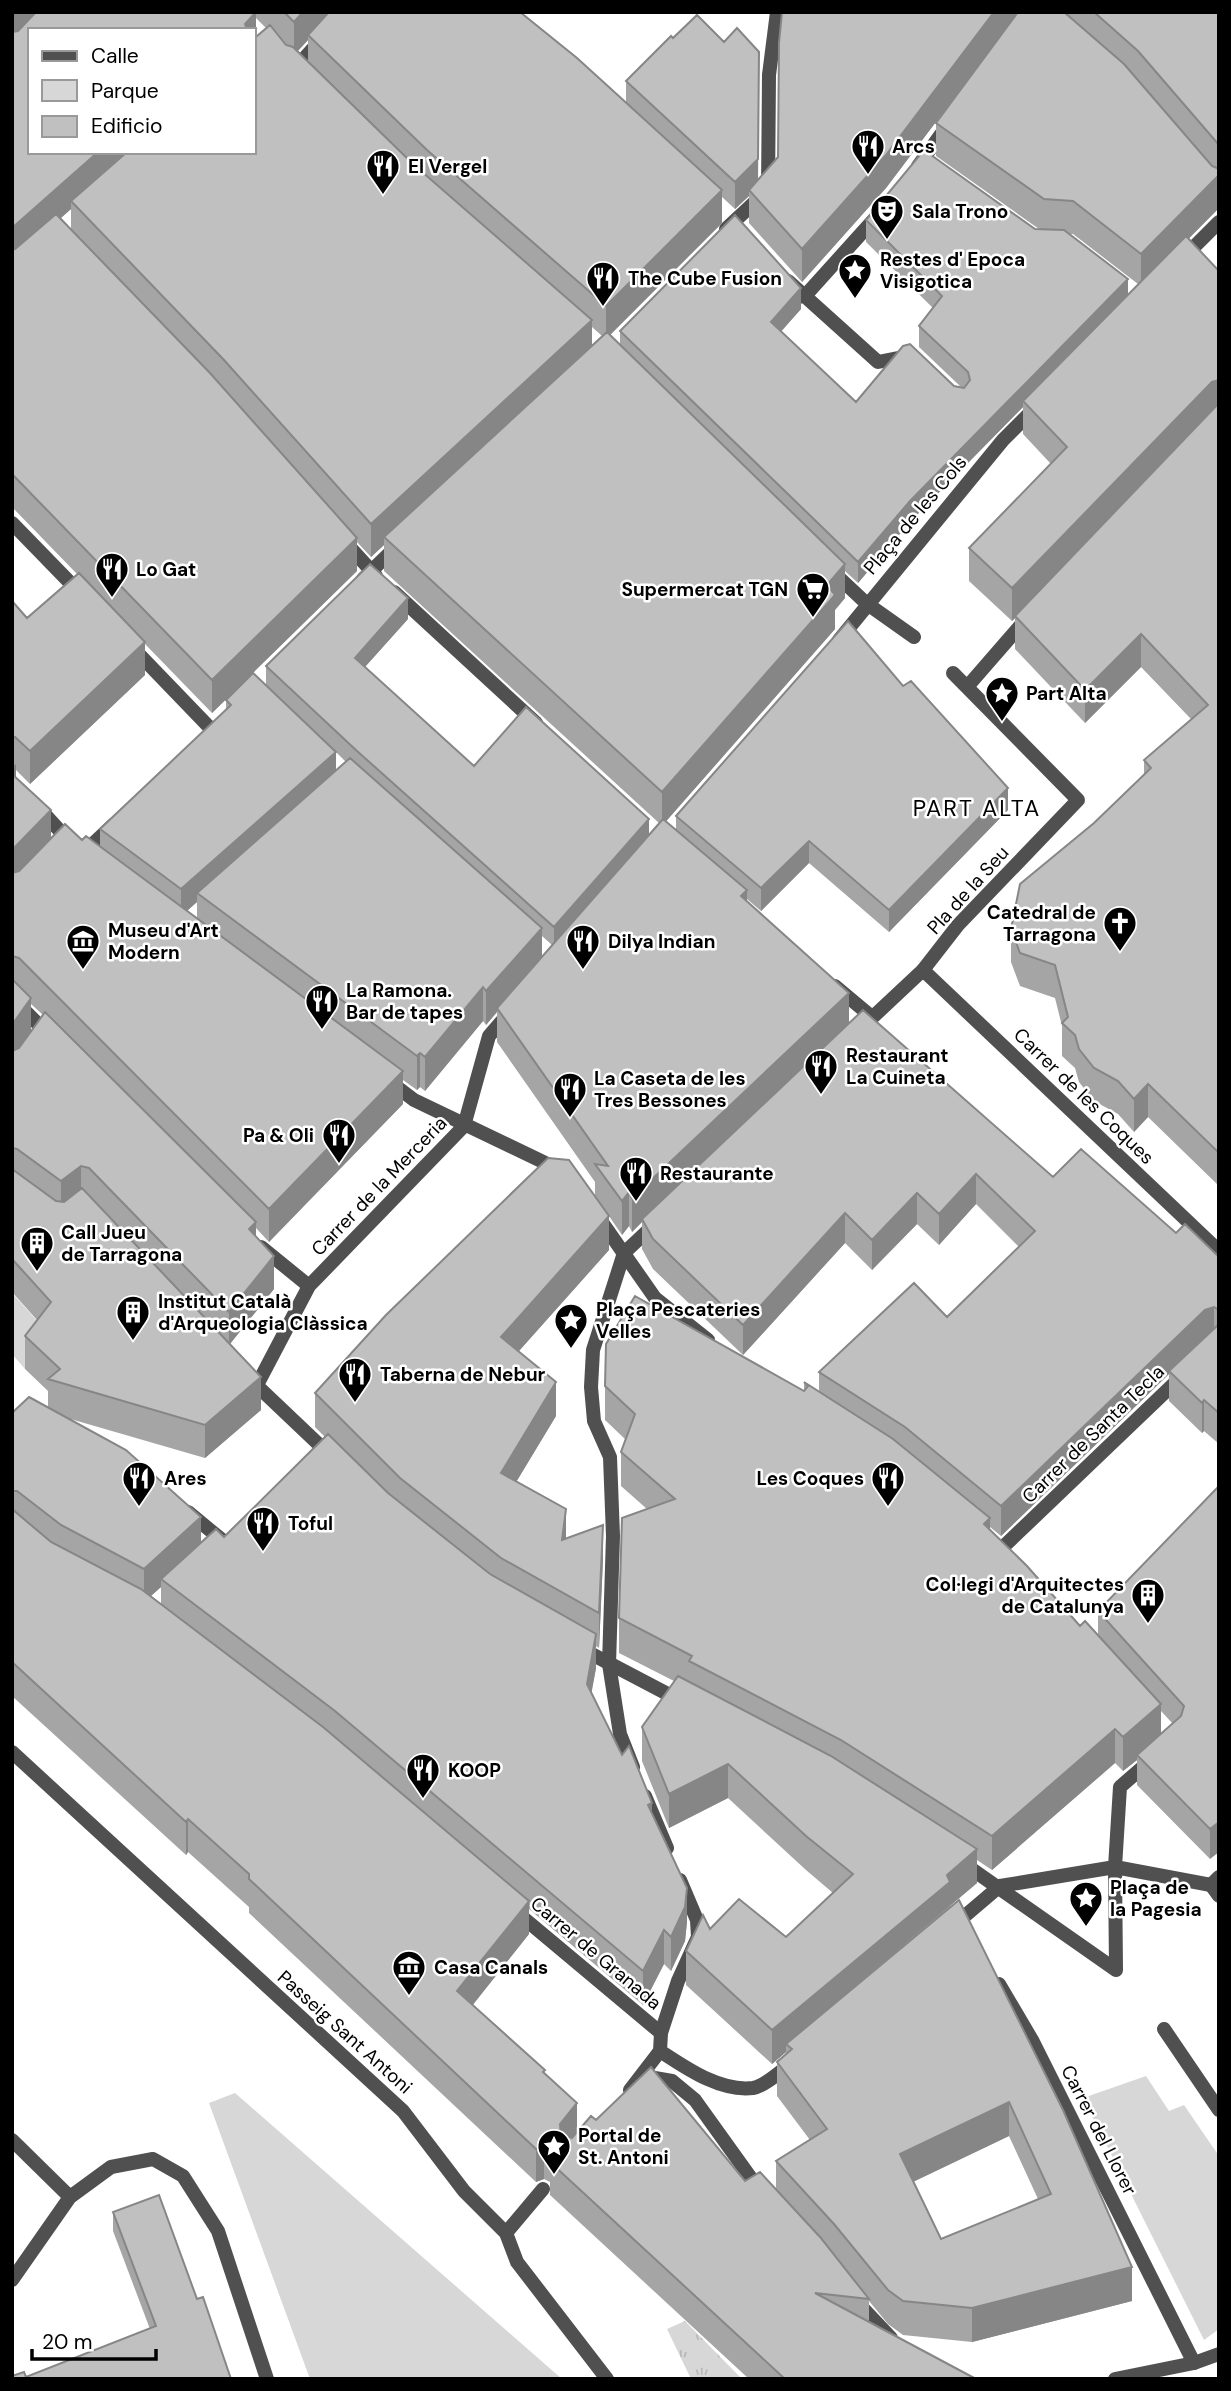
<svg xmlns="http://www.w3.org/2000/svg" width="1231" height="2391" font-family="'DM Sans',sans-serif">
<defs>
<pattern id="grass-tufts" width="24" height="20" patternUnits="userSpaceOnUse" patternTransform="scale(1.75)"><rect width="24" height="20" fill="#d7d7d7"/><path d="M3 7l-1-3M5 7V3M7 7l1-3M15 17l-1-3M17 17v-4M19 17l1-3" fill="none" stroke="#b7b7b7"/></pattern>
</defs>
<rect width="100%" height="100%" fill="#fff"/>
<path fill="url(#grass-tufts)" d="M685 2321 742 2379H691L667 2329Z"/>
<path fill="#d7d7d7" d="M12 1293 50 1335 25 1369 12 1354Z
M1146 2076 1169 2111 1184 2105 1219 2156V2329L1204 2340 1083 2098Z
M235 2093 562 2379H310L209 2103Z"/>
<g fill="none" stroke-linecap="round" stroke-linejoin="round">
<path stroke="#505050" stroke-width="14" d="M293 71 346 12
M918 166 947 126
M726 229 768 190 769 75 777 12
M1183 258 1219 222
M788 281 878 362 908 356
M804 297 878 215
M12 523 82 595
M345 542 376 576
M833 572 866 603 914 637
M363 579 396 547
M394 592 536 723
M839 640 1003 440 1036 407
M132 647 211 729
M967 687 1027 618
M39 808 70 842
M82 854 114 824
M923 970 958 925 1078 800 953 673
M835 986 872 1017
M12 998 51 1037
M389 1081 414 1100 560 1170
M599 1218 655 1298 708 1340
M261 1247 309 1286
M252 1381 331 1456
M257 1385 309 1286 464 1126 489 1036 508 1014
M188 1512 222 1540
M1001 1549 1182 1376
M582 1649 681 1701
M963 1863 1116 1970
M1000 1886 1115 1867 1211 1885
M514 1910 661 2033
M1116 1970 1115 1867 1120 1787 1151 1760
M999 1984 1032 2040 1194 2363
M1164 2029 1219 2110"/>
<path stroke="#505050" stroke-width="14" d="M859 1030 923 970 1219 1251
M12 1752 403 2111 464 2191 506 2233 517 2262 607 2379
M633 1767 620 1734 609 1664 613 1536 610 1457 594 1421 591 1387 593 1350 624 1253 657 1222
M645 1796 667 1848
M1219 1877 1211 1885 1219 1896
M953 1926 1000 1886
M660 2051C686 2068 720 2092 753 2088 765 2086 781 2071 790 2064
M643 2076 672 2081 695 2100 761 2192
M630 2090 660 2051 661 2033 678 1981 698 1937 697 1920 680 1880
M12 2140 70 2197 111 2167 153 2159 183 2176 218 2231 267 2379
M506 2233 543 2189
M12 2280 70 2197
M857 2302 891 2338
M1115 2379 1194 2363 1219 2354"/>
</g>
<path fill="#a5a5a5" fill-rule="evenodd" d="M12 12H520L626 102V81L758 179 778 157 782 12H1219V208L1188 239 1219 271V1186L1148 1117 1134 1132 1118 1114 1094 1101 1079 1082 1075 1068 1062 1056V1026L1055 998 1020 986 1011 962V929L1094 823 1144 774V760L1191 719 1141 667 1085 723 1015 649V618L1012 621 969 581V548L1051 464 1023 434V407L910 522 858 583 845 571V598L835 610V629L666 821 676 830V816L1008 810 889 932 809 863 761 911 747 899V902L849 1023 1053 1177 1176 1233 1219 1257V1444L1204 1431 1202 1433 1169 1401V1374L1001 1536 990 1527V1530L1080 1626 1098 1635V1611L1219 1486 1210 1859 1137 1785V1760L1123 1771 1115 1763 992 1870 977 1860V1883L950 1906 1132 2301 972 2342 903 2335 888 2324 869 2301V2322L976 2379H749L550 2195V2182L544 2179 536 2182 249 1913V1907L188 1852 186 1855 12 1696V1413L48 1407V1391L25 1369V1336L37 1320 12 1292V601L27 618 78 575 12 507ZM256 18 266 28 257 36H256ZM254 30V152H30ZM308 40V62L297 52ZM988 53 936 123V156L1039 229 866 220V242L933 308 919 326V347L961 387 954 386 856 402 781 331 801 309 620 331V345L610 335 722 223V197L735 209 749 196V223L802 282 886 188ZM71 209V229L61 218ZM1069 234H1073L1138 284 1128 295ZM592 327 602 336 592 345ZM357 542 371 557 384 545V571L659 823 649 835 474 766 365 667 408 619 266 666V686L226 700V710L100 829V846L82 840 51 838 16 777V770L30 784 145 675V644L212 713 357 571ZM336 752 346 762 336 770ZM197 902V918L187 911ZM542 936 552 945 542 957ZM31 1004 43 1015 31 1031ZM497 1012V1042L595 1182V1197L315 1393V1427L325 1437 224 1537 201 1542 67 1418 205 1458 261 1410 230 1344 274 1289 256 1236V1228L269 1242 403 1104V1080L417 1090 420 1087 425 1091 483 1021 486 1025ZM976 1204 1019 1247 947 1317 819 1372V1391L804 1382V1391L605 1386V1420L625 1439 621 1452V1486L647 1509 619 1618V1653L674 1681 642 1727V1761L669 1828 728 1798 806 1870 833 1893 786 1937 710 1929 686 1951V1985L772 2064 786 2052V2054L777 2062V2096L810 2140 776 2161V2190L745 2181 596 2120 577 2132 545 2074 472 2005 529 1934V1909L643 2005 664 1964 671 1971 685 1941 687 1922 652 1814 591 1693 596 1668V1646L599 1648 603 1559 566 1539 516 1482 556 1416 519 1351 609 1250V1216L622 1235 629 1226 632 1232 642 1222V1249L653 1269 743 1355 845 1243 872 1270 917 1224 939 1245ZM161 1587V1604L151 1596ZM1161 1711 1173 1724 1161 1734ZM1009 2136 1038 2199 941 2239 913 2182Z
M113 2212 197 2299 231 2379 26 2377 150 2329 113 2231Z"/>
<path fill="#868686" d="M12 12H40L12 44Z
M256 12V45L254 47V30H245V24Z
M303 12H333L308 35V40L294 55V22Z
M994 12H1019L886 188 802 282V249Z
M759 52 758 186 749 190V196L735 209V182Z
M98 152H135L71 201V209L12 261V228Z
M1219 175V208L1141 287V254Z
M722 190V223L606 339V306Z
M1128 279V300L1023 401V407L910 522 858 583V562L910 501Z
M801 288V309L771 343V322Z
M592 320V353L384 537V545L371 557V524Z
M1219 380V413L1015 616V618L1012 621V588L1212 382Z
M357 538V571L212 713V680Z
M845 564V598L835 610V629L662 826V792Z
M408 598V619L355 678V658Z
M1141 634V667L1085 723V690Z
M145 642V675L30 784V751Z
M336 752V779L197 893V902L181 916V889Z
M16 764V797L12 800V767Z
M1008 788V810L889 932V910Z
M51 810V843L12 883V850Z
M649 819V840L554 947V927Z
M809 841V863L761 911V888Z
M747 890V924L741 896Z
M542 928V962L497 1008V1012L486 1025V991Z
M483 987V1021L425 1091V1057Z
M849 993V1027L642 1219V1222L632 1232V1198Z
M31 998V1031L12 1058V1025Z
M420 1053V1087L417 1090V1056Z
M403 1071V1104L269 1242V1209Z
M1148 1084V1117L1134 1132V1099Z
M81 1166V1199L61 1214V1181Z
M976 1174V1204L939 1245V1214Z
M629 1192V1226L622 1235V1201Z
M917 1193V1224L872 1270V1240Z
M845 1213V1243L743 1355V1325Z
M609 1216V1250L501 1371V1337Z
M256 1222V1255L249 1229Z
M274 1256V1289L229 1345V1312Z
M1214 1307V1338L1169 1371V1374L1001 1536V1506L1205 1310Z
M261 1377V1410L205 1458V1425Z
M556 1382V1416L501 1507V1473Z
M1204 1400V1431L1202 1433V1403Z
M566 1509V1543L562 1540Z
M201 1517V1550L161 1579V1587L144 1602V1569Z
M990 1518V1552L984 1524Z
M603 1525V1559L599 1648V1613Z
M596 1634V1668L587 1718V1684Z
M1161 1704V1738L1137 1755V1760L1123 1771V1737Z
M1115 1729V1763L992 1870V1836Z
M728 1764V1798L669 1828V1794Z
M652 1803V1837L648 1805Z
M188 1819V1852L186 1855V1822Z
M1219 1822V1852L1210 1859V1829Z
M977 1849V1883L786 2044V2052L772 2064V2030Z
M687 1888V1922L685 1941 671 1971V1937Z
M529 1901V1934L457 2025V1991Z
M664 1930V1964L643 2005V1971Z
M1009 2102V2136L900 2188V2154Z
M577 2103V2137L560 2157V2124Z
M544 2146V2179L536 2182V2149Z
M1132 2267V2301L972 2342V2308Z"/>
<path fill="#c0c0c0" stroke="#868686" stroke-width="2" fill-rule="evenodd" d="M36 12H256L245 24 247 30H30V152H98L12 228V32L18 31Z
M284 12H303L294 22Z
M329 12H520L577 58 722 190 606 306 427 150 308 35Z
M782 12H994L886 155 802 249 749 190 778 157 779 43Z
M1018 12H1064L1124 64 1212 166 1219 169V175L1141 254 1073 201 1044 199 936 123Z
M1094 12H1219V145L1138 51Z
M697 15 724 42 737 28 759 52 758 159 735 182 626 81 671 36 673 38Z
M270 25 286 45 293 47 413 164 592 320 371 524 224 360 71 201 127 152H254V35L257 36Z
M924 150 1035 229 1064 230 1128 279 910 501 858 562 620 331 735 215 801 288 771 322 856 402 903 346 910 344 954 386 964 388 970 380 968 372 919 326 942 296 866 220Z
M56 214 210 373 357 538 212 680 12 474V248L15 249Z
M1186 236 1219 271V380L1212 382 1012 588 969 548 1067 447 1023 401Z
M607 332 845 564 827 585 835 595 662 792 384 537Z
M1219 403V1153L1148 1084 1134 1099 1118 1081 1094 1068 1079 1049 1075 1035 1062 1023 1068 1017 1055 965 1020 953 1011 929 1020 884 1094 823 1151 768 1144 760 1208 705 1141 634 1085 690 1015 616Z
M370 564 408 598 355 658 474 766 526 707 649 819 554 927 357 751 266 666Z
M79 573 145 642 30 751 15 737H12V601L27 618Z
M848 621 903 686 911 681 1008 788 889 910 809 841 761 888 676 816Z
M253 673 336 752 181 889 100 829 231 705 226 700Z
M350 758 542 928 486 991 483 987 425 1057 420 1053 417 1056 197 893Z
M12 774 51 810 12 850Z
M663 819 747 890 741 896 849 993 632 1198 629 1192 622 1201 595 1164 608 1166 497 1008Z
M65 824 82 840 86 836 403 1071 269 1209 19 958 12 956V873L19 871Z
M12 979 31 998 12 1025Z
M863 1010 1053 1177 1081 1149 1176 1233 1185 1224 1219 1257V1310L1214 1307 1205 1310 1001 1506 905 1427 819 1372 914 1283 947 1317 1035 1231 976 1174 939 1214 917 1193 872 1240 845 1213 743 1325 653 1239 642 1219Z
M45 1012 256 1222 249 1229 274 1256 229 1312 89 1168 81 1166 61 1181 17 1149 12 1148V1051L19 1048Z
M548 1158 569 1160 609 1216 501 1337 556 1382 501 1473 566 1509 562 1540 603 1525 599 1613 501 1558 400 1478 315 1393 386 1315Z
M12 1169 56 1201 64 1202 82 1188 261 1377 205 1425 48 1379 60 1369 25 1336 51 1302 12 1259Z
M635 1296 804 1391 808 1386 804 1382 893 1439 990 1518 984 1524 1027 1566 1080 1626 1085 1621 1161 1704 1123 1737 1115 1729 992 1836 841 1740 689 1661 692 1656 619 1618 622 1518 675 1499 621 1452 635 1414 605 1386 606 1344Z
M1219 1322V1413L1204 1400 1202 1403 1169 1371 1219 1324Z
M29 1397 126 1450 201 1517 144 1569 61 1525 17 1491H12V1413Z
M328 1434 388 1493 490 1574 596 1634 587 1684 622 1755 629 1746 652 1803 648 1805 687 1888 685 1907 671 1937 664 1930 643 1971 335 1711 161 1579 216 1529 224 1537Z
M1219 1486V1822L1210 1829 1137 1755 1181 1716 1184 1706 1098 1611Z
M12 1509 51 1542 141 1589 323 1727 529 1901 457 1991 545 2070 543 2072 577 2103 560 2124 561 2136 572 2138 591 2116 596 2120 651 2067 745 2181 760 2172 820 2237 869 2299 815 2293 976 2379H789L788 2378 785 2379 550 2162V2149L544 2146 536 2149 249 1879V1874L188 1819 186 1822 12 1662Z
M678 1676 831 1756 977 1849 947 1875 950 1882 772 2030 686 1951 703 1915 710 1929 739 1899 786 1937 853 1874 806 1836 728 1764 669 1794 642 1727Z
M959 1900 1063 2110 1132 2267 972 2308 903 2301 888 2290 834 2224 776 2161 827 2129 777 2062 792 2049 786 2044ZM1009 2102 1051 2194 941 2239 900 2154Z
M159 2195 197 2299 203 2297 231 2379H12V2376L24 2372 26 2377 156 2326 113 2212Z"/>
<defs>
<symbol id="restaurant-pin" viewBox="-11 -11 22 30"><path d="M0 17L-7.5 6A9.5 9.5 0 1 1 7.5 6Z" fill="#000" stroke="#fff"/><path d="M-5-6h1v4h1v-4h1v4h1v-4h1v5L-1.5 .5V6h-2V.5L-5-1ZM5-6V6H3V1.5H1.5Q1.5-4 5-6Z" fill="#fff"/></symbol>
<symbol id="theatre-pin" viewBox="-11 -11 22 30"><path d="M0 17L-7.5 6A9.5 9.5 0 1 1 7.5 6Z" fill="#000" stroke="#fff"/><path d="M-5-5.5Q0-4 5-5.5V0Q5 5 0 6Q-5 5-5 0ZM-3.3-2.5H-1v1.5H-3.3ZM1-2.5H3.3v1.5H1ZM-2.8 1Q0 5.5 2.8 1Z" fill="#fff"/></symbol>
<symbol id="sight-pin" viewBox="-11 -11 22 30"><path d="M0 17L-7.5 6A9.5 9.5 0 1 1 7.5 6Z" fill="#000" stroke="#fff"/><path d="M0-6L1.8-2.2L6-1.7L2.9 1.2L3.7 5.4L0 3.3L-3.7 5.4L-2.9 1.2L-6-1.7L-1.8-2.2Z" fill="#fff"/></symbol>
<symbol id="supermarket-pin" viewBox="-11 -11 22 30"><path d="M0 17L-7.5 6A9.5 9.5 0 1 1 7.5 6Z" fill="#000" stroke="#fff"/><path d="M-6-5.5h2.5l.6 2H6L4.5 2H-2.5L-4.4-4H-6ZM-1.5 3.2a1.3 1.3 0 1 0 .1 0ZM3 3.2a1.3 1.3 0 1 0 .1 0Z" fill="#fff"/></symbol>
<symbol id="church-pin" viewBox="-11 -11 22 30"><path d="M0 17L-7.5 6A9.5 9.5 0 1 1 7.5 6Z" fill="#000" stroke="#fff"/><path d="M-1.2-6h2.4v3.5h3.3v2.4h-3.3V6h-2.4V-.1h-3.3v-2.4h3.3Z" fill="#fff"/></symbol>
<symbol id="museum-pin" viewBox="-11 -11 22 30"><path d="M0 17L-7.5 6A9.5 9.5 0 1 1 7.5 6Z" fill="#000" stroke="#fff"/><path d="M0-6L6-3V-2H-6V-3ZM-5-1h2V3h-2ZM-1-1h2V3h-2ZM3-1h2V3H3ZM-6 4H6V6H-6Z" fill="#fff"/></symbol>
<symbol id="building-pin" viewBox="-11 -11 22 30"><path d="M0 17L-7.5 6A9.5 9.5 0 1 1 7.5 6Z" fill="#000" stroke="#fff"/><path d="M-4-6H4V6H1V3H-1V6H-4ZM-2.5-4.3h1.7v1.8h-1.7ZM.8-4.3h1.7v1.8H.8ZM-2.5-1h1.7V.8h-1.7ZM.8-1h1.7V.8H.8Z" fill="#fff"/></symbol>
</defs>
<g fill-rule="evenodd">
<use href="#restaurant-pin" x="849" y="127" width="38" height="52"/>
<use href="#restaurant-pin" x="364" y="147" width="38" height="52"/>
<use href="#theatre-pin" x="868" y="192" width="38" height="52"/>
<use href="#sight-pin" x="836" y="251" width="38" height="52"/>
<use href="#restaurant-pin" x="584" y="259" width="38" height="52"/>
<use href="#restaurant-pin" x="93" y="550" width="38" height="52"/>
<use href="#supermarket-pin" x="794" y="570" width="38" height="52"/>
<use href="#sight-pin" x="983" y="674" width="38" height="52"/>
<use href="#church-pin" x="1101" y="904" width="38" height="52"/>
<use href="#museum-pin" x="64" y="922" width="38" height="52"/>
<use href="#restaurant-pin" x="564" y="922" width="38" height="52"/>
<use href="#restaurant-pin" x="303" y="982" width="38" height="52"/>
<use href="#restaurant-pin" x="802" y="1047" width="38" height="52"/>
<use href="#restaurant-pin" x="551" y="1070" width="38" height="52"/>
<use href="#restaurant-pin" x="320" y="1116" width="38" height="52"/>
<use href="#restaurant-pin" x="617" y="1154" width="38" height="52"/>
<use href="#building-pin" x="18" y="1224" width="38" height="52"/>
<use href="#building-pin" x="114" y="1293" width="38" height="52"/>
<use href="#sight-pin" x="552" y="1301" width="38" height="52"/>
<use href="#restaurant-pin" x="336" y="1355" width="38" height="52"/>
<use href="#restaurant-pin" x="120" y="1459" width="38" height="52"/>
<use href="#restaurant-pin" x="869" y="1459" width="38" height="52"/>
<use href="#restaurant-pin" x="244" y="1504" width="38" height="52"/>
<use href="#building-pin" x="1129" y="1576" width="38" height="52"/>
<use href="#restaurant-pin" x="404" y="1751" width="38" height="52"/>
<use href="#sight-pin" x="1067" y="1879" width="38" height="52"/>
<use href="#museum-pin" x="390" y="1948" width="38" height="52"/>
<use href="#sight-pin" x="535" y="2127" width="38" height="52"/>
</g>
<g text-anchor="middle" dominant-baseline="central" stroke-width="5" stroke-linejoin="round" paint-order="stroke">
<g font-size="19" font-weight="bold" fill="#000" stroke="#fff" text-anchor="start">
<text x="892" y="146">Arcs</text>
<text x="408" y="166">El Vergel</text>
<text x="912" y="211">Sala Trono</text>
<text x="880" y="259">Restes d' Epoca<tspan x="880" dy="22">Visigotica</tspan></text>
<text x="628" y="278">The Cube Fusion</text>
<text x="136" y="569">Lo Gat</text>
<text x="788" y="589" text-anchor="end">Supermercat TGN</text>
<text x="1026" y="693">Part Alta</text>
<text x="1096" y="912" text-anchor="end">Catedral de<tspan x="1096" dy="22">Tarragona</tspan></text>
<text x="108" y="930">Museu d'Art<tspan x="108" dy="22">Modern</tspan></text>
<text x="608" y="941">Dilya Indian</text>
<text x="346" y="990">La Ramona.<tspan x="346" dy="22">Bar de tapes</tspan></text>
<text x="846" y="1055">Restaurant<tspan x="846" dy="22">La Cuineta</tspan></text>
<text x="594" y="1078">La Caseta de les<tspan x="594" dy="22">Tres Bessones</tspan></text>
<text x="314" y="1135" text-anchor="end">Pa &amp; Oli</text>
<text x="660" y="1173">Restaurante</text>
<text x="61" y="1232">Call Jueu<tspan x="61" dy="22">de Tarragona</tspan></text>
<text x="158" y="1301">Institut Català<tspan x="158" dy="22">d'Arqueologia Clàssica</tspan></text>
<text x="596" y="1309">Plaça Pescateries<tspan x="596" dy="22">Velles</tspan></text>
<text x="380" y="1374">Taberna de Nebur</text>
<text x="164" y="1478">Ares</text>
<text x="864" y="1478" text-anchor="end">Les Coques</text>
<text x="288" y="1523">Toful</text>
<text x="1124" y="1584" text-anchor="end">Col·legi d'Arquitectes<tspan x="1124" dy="22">de Catalunya</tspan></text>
<text x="448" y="1770">KOOP</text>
<text x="1110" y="1887">Plaça de<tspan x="1110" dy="22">la Pagesia</tspan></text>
<text x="434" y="1967">Casa Canals</text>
<text x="578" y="2135">Portal de<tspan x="578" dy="22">St. Antoni</tspan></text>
</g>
<g font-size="19" fill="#000" stroke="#fff">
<text transform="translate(915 515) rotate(-50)">Plaça de les Cols</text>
<text transform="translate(968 890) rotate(-48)">Pla de la Seu</text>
<text transform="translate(1084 1096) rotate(44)">Carrer de les Coques</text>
<text transform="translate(379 1186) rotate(-46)">Carrer de la Merceria</text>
<text transform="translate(1093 1434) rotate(-44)">Carrer de Santa Tecla</text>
<text transform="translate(596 1953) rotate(40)">Carrer de Granada</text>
<text transform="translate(345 2032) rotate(42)">Passeig Sant Antoni</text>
<text transform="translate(1099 2130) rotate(63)">Carrer del Llorer</text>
</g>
<g font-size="23" letter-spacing="2" fill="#000" stroke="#fff">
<text x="977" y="808">PART ALTA</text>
</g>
</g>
<rect width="1231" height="2391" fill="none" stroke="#000000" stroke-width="28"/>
<rect x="28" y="28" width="228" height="126" fill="#ffffff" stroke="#999999" stroke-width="2"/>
<rect x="42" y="51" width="35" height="10" fill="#505050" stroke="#999999" stroke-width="2"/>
<text x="91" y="63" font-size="21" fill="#000000">Calle</text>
<rect x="42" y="80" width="35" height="21" fill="#d7d7d7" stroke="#999999" stroke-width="2"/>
<text x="91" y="98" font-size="21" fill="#000000">Parque</text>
<rect x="42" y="116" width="35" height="21" fill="#c0c0c0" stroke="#999999" stroke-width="2"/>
<text x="91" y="133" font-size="21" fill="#000000">Edificio</text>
<path d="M32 2349v10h124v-10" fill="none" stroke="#000000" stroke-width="3.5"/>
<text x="42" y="2349" font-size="21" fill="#000000" stroke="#ffffff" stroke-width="5" paint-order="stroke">20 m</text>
</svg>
